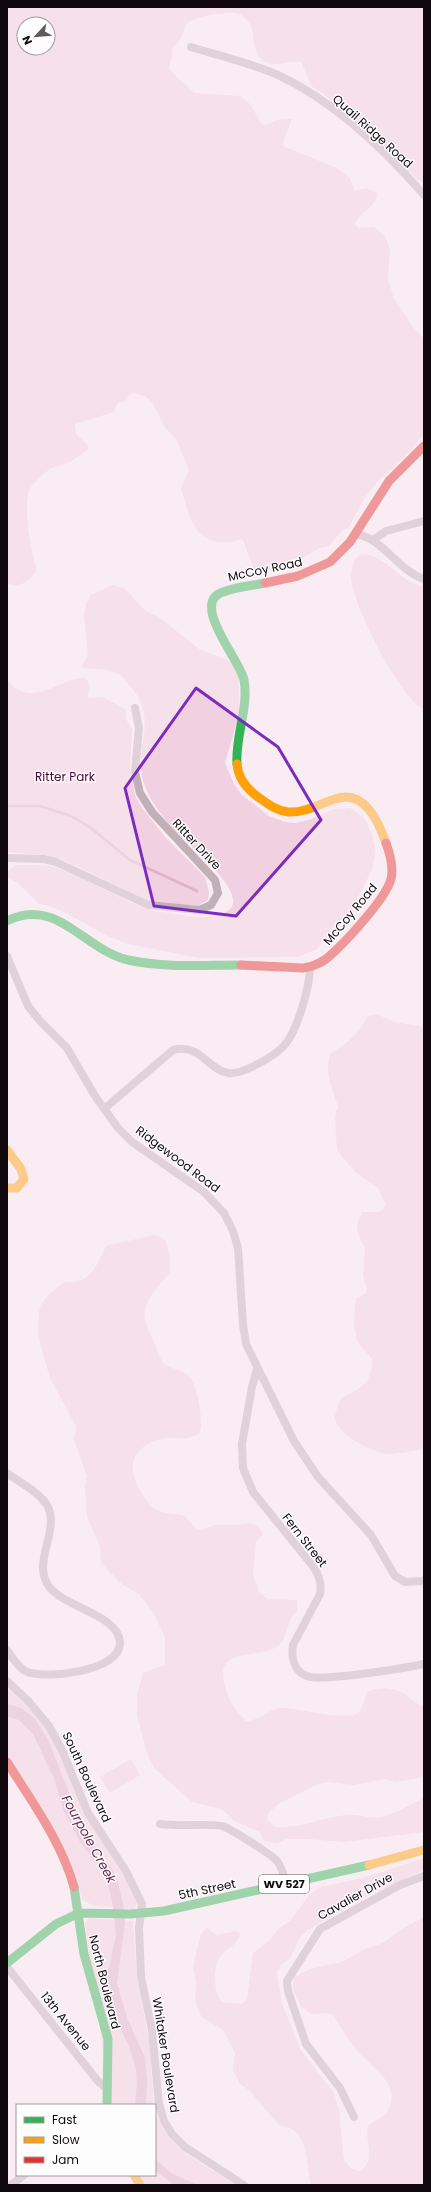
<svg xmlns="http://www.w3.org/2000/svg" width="431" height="2192" font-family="Poppins,sans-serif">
<rect width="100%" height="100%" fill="#f9edf3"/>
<path fill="#f1d0e1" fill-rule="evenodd" d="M7 7H424V183L416 178 365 129 353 121 336 103 311 86 302 63C293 57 274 71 261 59 252 50 255 33 250 24 248 21 243 15 239 14 230 11 196 16 189 22 185 25 184 31 182 36 180 41 175 46 171 50L173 51 169 69 194 93 240 96 250 104 262 124 265 125 277 120 292 119 283 142 285 147 337 168 350 178 355 191 366 188 377 193C378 206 359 212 355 224L359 228 374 227 385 236 390 250 388 280 394 298 414 328 424 339V434L409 452 377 482 364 499 349 527 341 532 329 546 320 548 297 561 272 570 255 573 243 540 240 539C225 546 205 543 195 527 188 516 185 501 181 488L189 470 177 441 165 427 152 402 145 396 133 393 129 395 126 401 118 403 114 412 75 424 76 434 88 445V450C80 454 75 460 67 463 62 466 55 466 50 469 43 474 32 483 29 491 23 509 31 552 37 570 30 581 21 588 7 584ZM24 24H48V48H24Z
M361 554C387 555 399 582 424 587V710C400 697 353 607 351 578 351 572 352 567 354 561Z
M113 585 124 588 146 611 159 617 199 649 232 662 239 679V715L225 763 234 784 241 794 269 816 285 822 296 823 312 819 334 809 350 808 364 818 372 834 375 852 372 870 350 913 332 930 317 949 297 957 199 958 128 944 110 937 60 910 38 903 19 884 8 877 7 872 15 865C28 865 44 864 57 868 89 879 118 899 150 910 158 912 166 912 174 914 191 917 207 919 224 913 258 900 188 844 179 835 172 829 167 821 161 814 153 804 145 790 142 777 136 744 158 718 131 687 127 682 124 678 118 674 102 666 95 672 81 667L88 655 84 616 86 604 91 595Z
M83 677 88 681 90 689 87 696 89 698 103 697 126 710V719L132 729 130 769 135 795 140 805 166 838 205 877 209 892 208 900 197 906 150 902 66 861 48 855 7 852V680C26 703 46 690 68 681 73 679 78 679 83 677Z
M377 1014 393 1022 420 1026 424 1028V1449C413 1450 401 1454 390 1454 375 1454 334 1434 335 1416 336 1410 339 1403 341 1398 363 1387 371 1385 372 1359L357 1341 354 1327 355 1303 357 1298 365 1294 367 1289 363 1276 365 1247 360 1239 357 1230 358 1221 362 1212H380L386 1205 378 1188 355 1172 337 1150 335 1121 336 1111 338 1108C334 1088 324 1078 330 1054 346 1044 360 1033 368 1016Z
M154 1235 161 1237 166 1241C168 1249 174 1268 168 1275 146 1301 136 1308 154 1342 157 1349 159 1357 164 1364 171 1369 185 1370 190 1377 197 1386 205 1424 199 1434 183 1443 175 1435 161 1439 132 1447 126 1466 140 1490 153 1514 159 1512 184 1515 188 1519 192 1526 197 1529 203 1532 209 1526 215 1525 221 1524 228 1526 234 1525 246 1524 257 1519 263 1534L256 1542 253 1575 259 1592 268 1599 297 1600V1611C286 1619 289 1635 279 1645 263 1660 216 1645 224 1682 228 1699 233 1709 246 1721 259 1721 268 1710 280 1708 296 1707 349 1723 359 1712 363 1707 365 1698 367 1692 378 1686 395 1687 406 1695 412 1700 416 1704 424 1706V1777L397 1782 385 1779 354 1785 328 1782 318 1784 280 1803 268 1813 267 1819 274 1827C299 1829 322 1818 346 1815 359 1813 373 1821 385 1816 398 1812 412 1804 424 1798V1832L344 1842 308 1839H286L276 1843 264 1841 260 1832 235 1821 221 1809 192 1802 154 1768 147 1753 137 1716V1695L143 1673 165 1665V1637L154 1614 139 1594 123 1585 101 1563 100 1546 87 1517 85 1487 87 1476 74 1440 76 1426 50 1378 38 1336 39 1311 41 1305 48 1295 64 1282C89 1286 97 1266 106 1246Z
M7 1688 38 1717 54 1739 83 1811 127 1881 137 1904 134 1909 94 1906 83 1900 58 1836 7 1754Z
M131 1759 140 1775 110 1793 100 1777Z
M424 1858V1870L359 1900 308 1930 300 1937 290 1959 281 1964 277 1972 282 2003 300 2049 334 2093 339 2111 344 2160 352 2169 360 2171C376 2162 366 2142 367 2128 373 2119 384 2120 389 2108 401 2082 368 2065 355 2048 346 2038 340 2026 333 2015L327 2013 312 2014 301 2007 293 1990V1981L296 1976 310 1969 342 1962 365 1949 383 1943 402 1929 424 1917V2185H311C306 2167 310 2141 292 2129 288 2126 282 2127 278 2124L250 2091 240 2084 233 2070 235 2053 223 2030 202 2017 199 2012 195 2000 196 1982 193 1965 201 1934 207 1928 217 1935 235 1931 240 1933C239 1945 225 1948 220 1957 213 1967 213 1993 222 2002L242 2004 247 1998 253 1953 270 1940 279 1928 291 1920 309 1895 320 1887 367 1877Z
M89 1918 133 1921 137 1979 149 2040 154 2105H111L85 1923Z
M155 2109C166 2150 204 2163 236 2185H145L139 2175H155Z"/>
<path fill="#deb3ca" d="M7 1704 21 1708 29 1714 36 1720 48 1740 76 1810 92 1842 113 1870 118 1883 123 1903 125 1922 117 1984 128 2020 145 2058 147 2080 146 2105H135L137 2083 136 2070 129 2046 117 2022 107 1990V1978L116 1935 112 1900 108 1885 103 1871 80 1842 63 1809 54 1778 33 1734 19 1720 7 1716Z
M155 2159 171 2173 198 2185H174L155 2170Z"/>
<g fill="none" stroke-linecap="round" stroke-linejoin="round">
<path stroke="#deb3ca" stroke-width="2.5" d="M7 806H40L71 816 91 828 130 860 197 891"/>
<path stroke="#c0b1b9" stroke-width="8" d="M191 47C220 56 251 63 278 75 334 101 384 149 424 195
M356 534C384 539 397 570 424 579
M373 540 386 531 424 521
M7 858 44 859 56 862 148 905 199 910 211 905 218 893 215 880 152 812 140 793 135 772 139 728 135 708
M7 956 28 1006 40 1021 67 1048 95 1096 118 1128 132 1142 204 1192 224 1213 233 1231 238 1248 243 1325 246 1344 294 1441 318 1477 371 1535 395 1576 405 1582 424 1581
M104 1109 173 1050C200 1043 207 1069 228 1073 237 1074 246 1070 254 1066 265 1060 279 1053 287 1042 298 1027 310 986 310 967
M257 1369 252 1387 242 1444 243 1468 253 1492 312 1565C319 1575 322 1583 320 1594L293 1645C291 1658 294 1671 307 1676 321 1682 405 1668 424 1664
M7 1473C20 1483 38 1491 47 1505 61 1529 32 1561 48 1585 63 1608 118 1614 120 1642 122 1672 43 1680 25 1671 17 1666 12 1657 7 1650
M7 1681 30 1703 49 1726 62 1750 88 1813 126 1871 142 1904 139 1928 141 1977 152 2030 159 2104 164 2121 172 2134 185 2147 244 2185
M160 1824C181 1827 203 1823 222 1826 228 1827 274 1856 277 1861 282 1867 284 1876 286 1884
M7 1967 97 2080 107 2089
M354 2117 340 2088 306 2044 288 1991 287 1981 320 1929 400 1885 424 1876
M11 2185 24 2175"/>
<path stroke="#30b455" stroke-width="9" d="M237 764C235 736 249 708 244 680 241 661 189 603 223 592 236 587 251 586 265 583
M7 921C57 896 84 950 128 960 165 968 204 965 241 965
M74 1887 84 1954 108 2039 107 2105
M7 1963 56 1924 79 1913 131 1914 164 1911 369 1865"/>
<path stroke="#ff9f0a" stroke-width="9" d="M237 764C238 778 247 789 258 797 267 803 276 811 288 812 305 813 319 804 335 799 364 789 378 820 386 843
M7 1150 21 1169 24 1179 17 1188H7
M369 1865 424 1850
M134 2175 140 2185"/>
<path stroke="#e5322d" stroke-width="9" d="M265 583 298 576 330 562 350 542 389 481 424 446
M241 965 303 968C311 967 319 964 326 959 342 946 386 899 391 879 394 867 390 854 386 843
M7 1762C32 1802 61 1841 74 1887"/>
</g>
<path d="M0 0H431V2192H0ZM196 688 278 747 321 820 236 916 154 906 125 788Z" fill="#f9edf3" fill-opacity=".55" fill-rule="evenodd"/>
<path fill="none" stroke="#7b2cbf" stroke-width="3" stroke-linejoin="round" d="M196 688 278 747 321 820 236 916 154 906 125 788Z"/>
<g text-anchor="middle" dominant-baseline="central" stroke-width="3" stroke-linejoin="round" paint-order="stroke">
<rect fill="#fdfdfd" stroke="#585255" stroke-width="1" x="259" y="1875" width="50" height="18" rx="3"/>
<g font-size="11" font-weight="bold" fill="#11080d">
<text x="284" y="1884">WV 527</text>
</g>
<g font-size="12" fill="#11080d" stroke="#fdfdfd">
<text transform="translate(373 131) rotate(42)">Quail Ridge Road</text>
<text transform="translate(265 569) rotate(-12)">McCoy Road</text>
<text transform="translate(197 844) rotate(47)">Ritter Drive</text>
<text transform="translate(350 914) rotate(-50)">McCoy Road</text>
<text transform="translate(178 1159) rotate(37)">Ridgewood Road</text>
<text transform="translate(305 1540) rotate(52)">Fern Street</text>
<text transform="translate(87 1777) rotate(65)">South Boulevard</text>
<text transform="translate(207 1889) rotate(-12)">5th Street</text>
<text transform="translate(355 1896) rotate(-29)">Cavalier Drive</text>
<text transform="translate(105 1982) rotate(76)">North Boulevard</text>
<text transform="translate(66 2021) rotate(51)">13th Avenue</text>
<text transform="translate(166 2055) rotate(81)">Whitaker Boulevard</text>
</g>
<g font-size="12" fill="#4b0635" stroke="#fdfdfd">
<text x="65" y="776">Ritter Park</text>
</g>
<g font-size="13" font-style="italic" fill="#68244e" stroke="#fdfdfd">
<text transform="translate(89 1839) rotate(61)">Fourpole Creek</text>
</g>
</g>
<rect width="431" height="2192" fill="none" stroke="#11080d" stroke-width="16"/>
<rect x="16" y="2104" width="140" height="72" fill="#fdfdfd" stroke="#9f9b9d"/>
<rect x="24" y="2117" width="20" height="6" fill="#30b455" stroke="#9f9b9d"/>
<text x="52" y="2124" font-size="12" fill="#11080d">Fast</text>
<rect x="24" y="2137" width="20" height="6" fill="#ff9f0a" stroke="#9f9b9d"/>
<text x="52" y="2144" font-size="12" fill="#11080d">Slow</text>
<rect x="24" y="2157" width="20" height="6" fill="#e5322d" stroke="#9f9b9d"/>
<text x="52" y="2164" font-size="12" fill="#11080d">Jam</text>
<g transform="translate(36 36) rotate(244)"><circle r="19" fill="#fdfdfd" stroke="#9f9b9d"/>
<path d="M0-3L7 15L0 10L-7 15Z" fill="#62585e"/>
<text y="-6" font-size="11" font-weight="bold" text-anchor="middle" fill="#11080d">N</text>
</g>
</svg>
